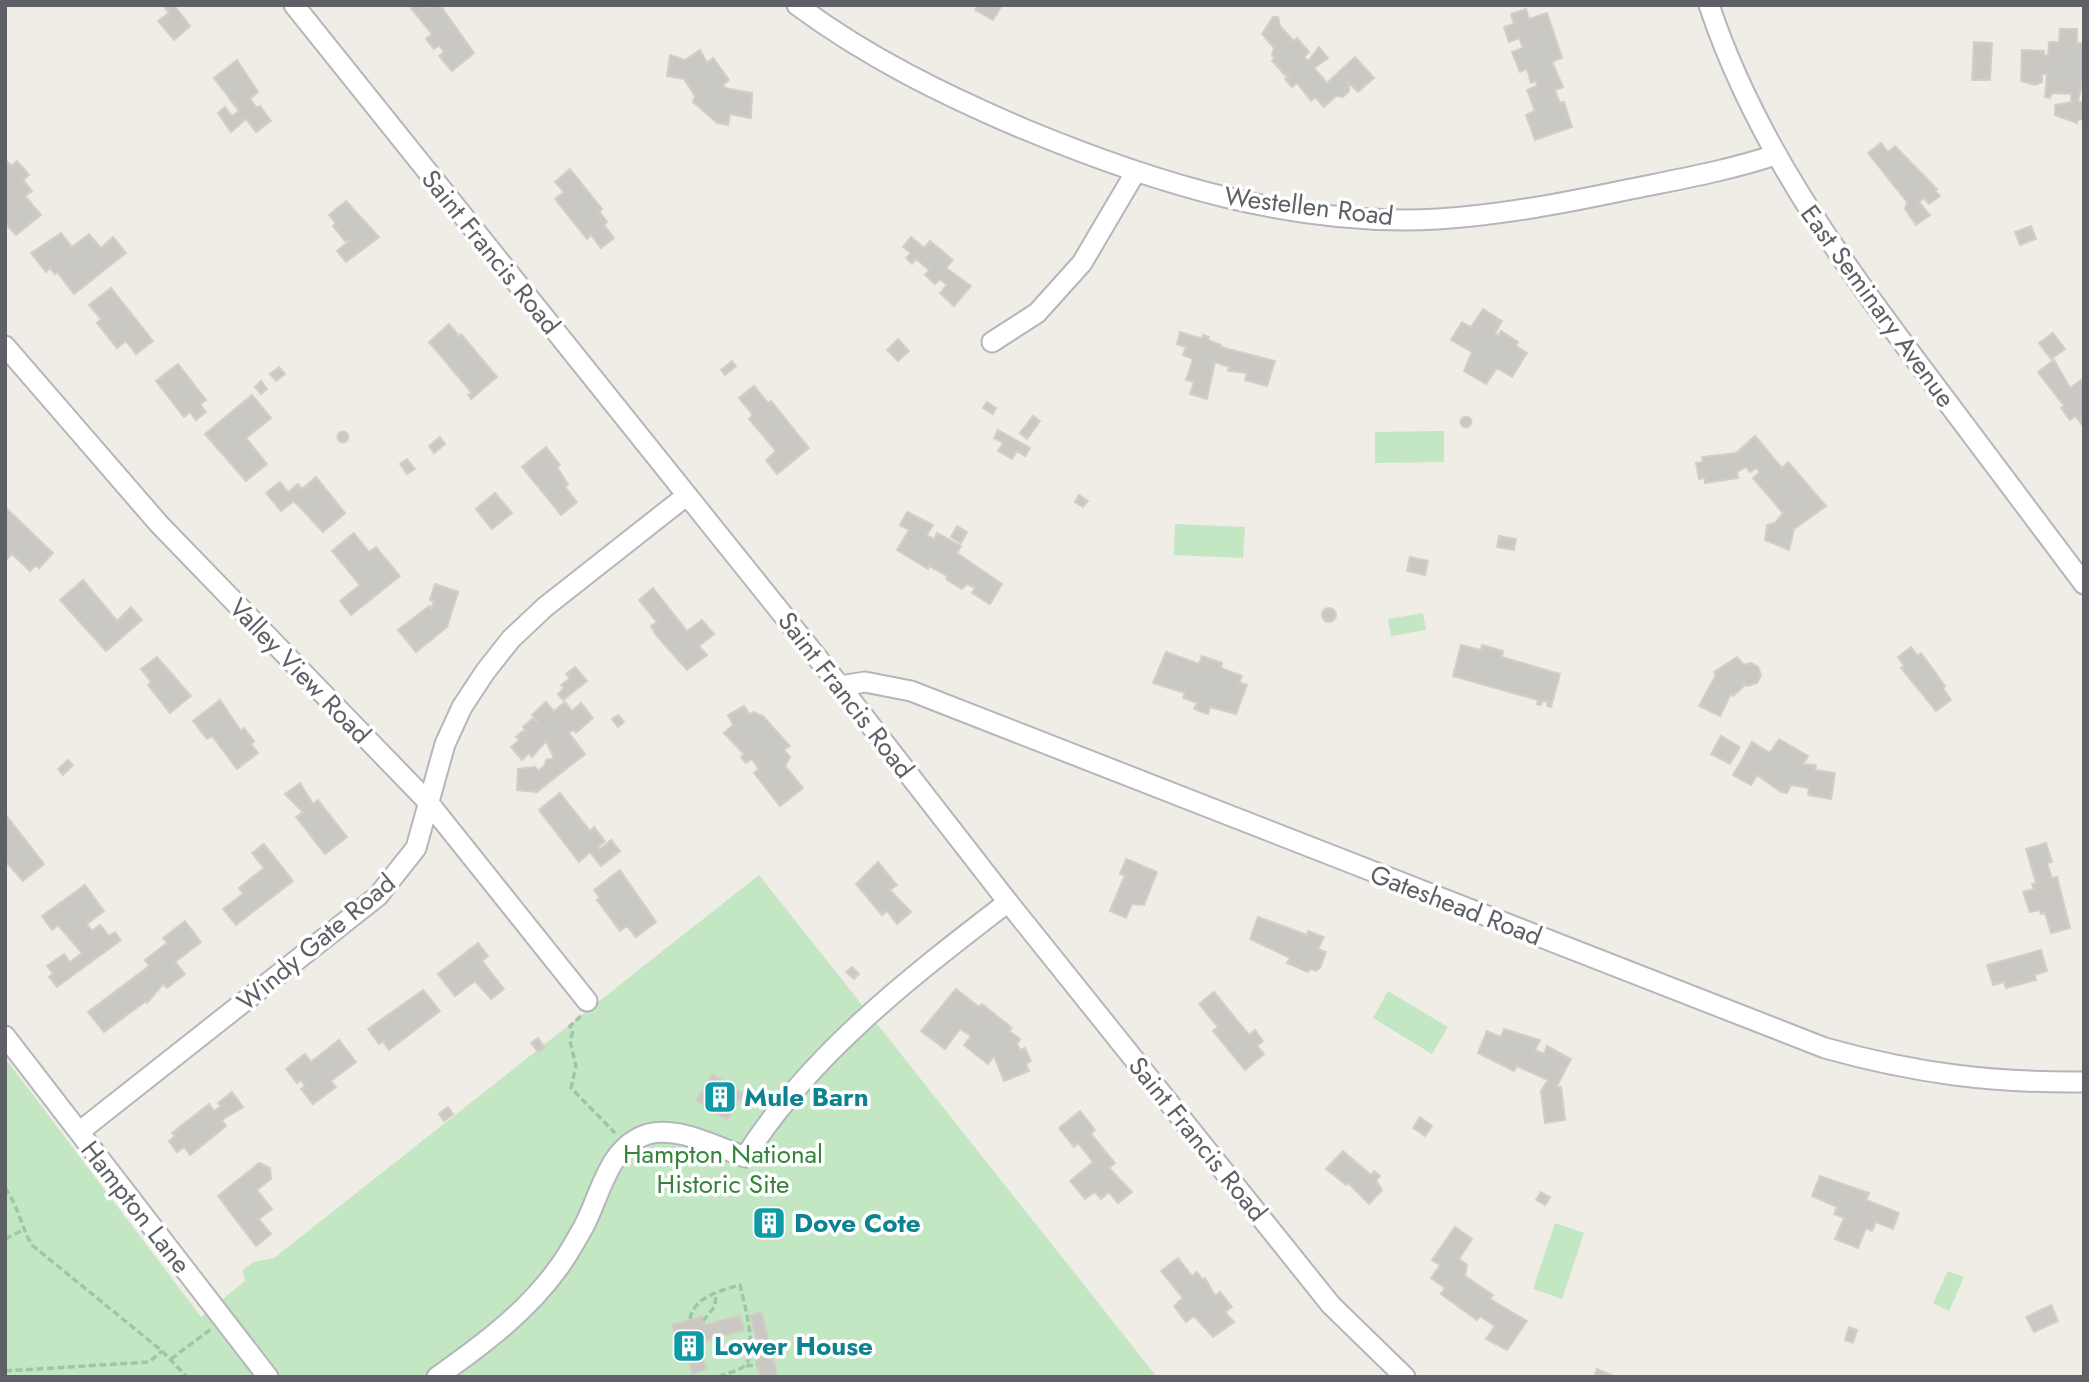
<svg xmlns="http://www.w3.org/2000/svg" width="2089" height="1382" font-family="Jost,sans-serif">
<rect width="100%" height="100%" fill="#efede6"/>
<path fill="#c3e6c3" d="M1444 431V462L1375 463V432Z
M1175 524 1245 527 1243 558 1174 555Z
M1423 613 1426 630 1391 636 1388 619Z
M759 875 1157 1377H5V1058L201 1317 245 1281 243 1270 254 1262 274 1258Z
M1388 991 1448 1027 1432 1054 1373 1018Z
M1555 1223 1584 1233 1562 1299 1533 1289Z
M1948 1271 1964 1277 1949 1311 1933 1303Z"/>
<path fill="#cac8c3" stroke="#d4cfc4" stroke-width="2" d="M163 5H174L190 26 174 40 158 21 169 13Z
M414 5 427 8 440 5 474 53 452 71 439 56 444 52 439 45 434 49 426 39 432 34 411 8Z
M978 5H1002L993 20 975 10Z
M1526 9 1529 19 1547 13 1562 58 1552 62 1563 87 1555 90 1560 103 1564 102 1572 127 1535 140 1526 115 1535 111 1527 90 1537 86 1536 81 1531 83 1527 69 1520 72 1512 52 1523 48 1519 38 1509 42 1504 27 1514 24 1511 14Z
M1273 17H1278L1280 26 1294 41 1297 38 1309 52 1304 57 1308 61 1319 47 1328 58 1314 68 1327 83 1355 57 1374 78 1358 92 1349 83V91L1343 97 1336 96 1324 107 1315 97 1311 101 1297 83 1292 87 1285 79 1289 75H1285L1272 61 1275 58 1272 55 1274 48 1262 34Z
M2060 29H2077V43H2084V75L2078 101 2084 103V119L2077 120V123L2055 115V105L2071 102V94L2052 93 2050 98 2045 97 2047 74H2042V82L2035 85 2021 81 2022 50 2044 51V55L2048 56 2049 42H2059Z
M1974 42 1992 43 1990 80H1972Z
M700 50 707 63 713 58 729 80 723 85 725 88 752 93 751 118 730 114 728 125 717 123 693 102 695 96 684 79 667 76 670 55 685 60Z
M237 60 258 92 250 99 257 108 260 106 271 121 256 132 246 119 231 132 218 113 225 107 232 116 239 111 214 78Z
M1881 143 1888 152 1895 146 1937 189 1935 191 1940 196 1929 204 1924 198 1919 202 1930 215 1916 225 1905 209 1907 202 1868 153Z
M5 159 11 166 17 161 29 175 23 180 32 191 25 196 41 215 16 235 5 223Z
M570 169 602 209 599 211 607 222 604 225 614 238 601 248 591 235 587 239 555 199 564 192 555 182Z
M346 201 379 237 346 262 337 251 349 241H345L333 226 336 223 329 215Z
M2031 226 2036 239 2020 245 2015 232Z
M61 233 72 247 89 234 101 248 113 237 126 253 74 294 57 272 55 274 50 268 46 272 31 253Z
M911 237 924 248 930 241 953 260 946 268 971 286 954 306 940 293 947 285 940 279 935 284 925 275 929 270 916 259 912 264 906 258 911 253 903 247Z
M111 288 153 341 136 354 126 341 117 348 97 323 101 319 89 305Z
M1483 309 1502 321 1495 333 1498 336 1501 331 1518 342 1516 346 1527 353 1512 377 1497 368 1486 384 1464 371 1472 352 1451 340 1462 322 1471 327Z
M449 324 459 336 461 334 497 377 471 399 468 395 472 393 429 342Z
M1180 332 1202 339 1203 335 1209 337 1208 340 1221 345 1220 347 1275 361 1267 386 1245 380 1247 373 1228 371 1229 367 1215 362 1207 399 1190 394 1194 382 1186 380 1193 359 1183 355 1186 347 1177 344Z
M2053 333 2065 349 2051 359 2039 343Z
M898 339 909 351 898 361 887 350Z
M2054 360 2070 388 2084 378 2083 426 2075 416 2070 420 2061 408 2064 406 2038 372Z
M732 361 736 366 725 375 721 370Z
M178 364 206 400 200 404 206 412 196 420 190 412 184 417 156 381Z
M279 367 285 374 276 381 270 374Z
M261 381 267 389 261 394 255 387Z
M754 386 768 403 771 401 809 448 777 474 766 460 776 451 749 419 753 415 739 398Z
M252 395 271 418 246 438 267 464 246 481 205 434Z
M987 402 996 408 993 414 983 408Z
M1033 416 1040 421 1027 439 1020 433Z
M1460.5 422a5.5 5.5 0 1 1 11 0a5.5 5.5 0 1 1-11 0Z
M998 430 1030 448 1025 456 1017 451 1012 459 998 451 1003 443 994 438Z
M337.5 437a5.5 5.5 0 1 1 11 0a5.5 5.5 0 1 1-11 0Z
M1755 436 1782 468 1788 462 1826 506 1794 529 1789 550 1765 540 1767 525 1775 523 1783 513 1753 478 1760 472 1756 468 1750 472 1746 467 1737 472 1738 478 1705 483V478L1699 479 1696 463 1703 462 1702 457 1736 453Z
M440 437 445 444 434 453 429 446Z
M546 447 560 465 557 467 568 484 565 487 577 502 561 515 522 467Z
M407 459 415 469 407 474 400 464Z
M316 477 345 513 323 532 294 501 281 511 266 493 280 482 288 492 298 484 302 489Z
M495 493 512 513 492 529 476 509Z
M1079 495 1088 501 1083 507 1075 502Z
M5 507 53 553 39 568 36 565 30 571 12 554 5 561Z
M907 512 933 525 927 535 934 539 937 533 961 546 957 553 1002 584 990 604 972 593 975 588 967 584 962 589 946 579 947 576 929 566 928 569 897 550 909 530 900 525Z
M957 526 967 532 961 543 951 537Z
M354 533 369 552 376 547 400 576 351 615 340 601 360 585 332 551Z
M1499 536 1516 539 1514 550 1497 547Z
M1410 557 1428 561 1425 575 1407 571Z
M83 580 117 621 131 607 142 620 106 651 60 600Z
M435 584 458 592 447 627 416 652 398 630 429 606 431 608 434 602 430 600Z
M653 588 687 631 702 620 714 634 699 646 707 655 687 670 656 635 651 626 657 622 639 600Z
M1322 615a7 7 0 1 1 14 0a7 7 0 1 1-14 0Z
M1461 645 1481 650 1482 645 1503 651 1502 657 1560 674 1551 707 1547 706 1548 702 1542 701 1541 705 1537 704 1538 700 1453 676Z
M1911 647 1918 656 1921 653 1945 686 1943 688 1951 700 1936 711 1901 668 1904 666 1898 657Z
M1166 652 1199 664 1202 656 1222 663 1221 668 1242 676 1239 682 1247 685 1236 714 1210 707 1208 714 1194 709 1197 703 1183 698 1185 693 1153 683Z
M157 657 191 696 170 713 148 685 151 682 141 669Z
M1737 657 1744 665 1751 663 1758 667 1761 675 1757 683 1748 686 1742 683 1744 686 1733 696 1731 694 1720 716 1699 706 1716 675 1714 672Z
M575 667 587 681 563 700 558 694 564 688 561 685 570 678 566 674Z
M220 700 241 731 244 728 254 741 251 744 258 753 237 769 212 736 207 739 193 721Z
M546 702 554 711 565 702 572 711 581 703 593 718 576 733 573 730 569 733 585 754 537 792 517 790 518 769 535 767 538 771 545 765 546 760 554 758 546 741 532 757 529 753 522 760 511 747 519 740 516 737 524 730 527 732 523 727 532 719 538 722 532 715Z
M744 706 750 715 753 712 763 716 790 746 784 750 790 757 785 766 803 788 780 806 754 773 759 769 752 759 746 763 741 757 744 754 724 733 733 725 728 715Z
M618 715 624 722 618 727 612 719Z
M1721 736 1740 747 1730 764 1711 754Z
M1779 739 1808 756 1803 764 1816 765 1815 770 1835 773 1831 799 1808 795 1809 788 1791 785 1787 793 1781 792 1757 775 1751 785 1733 775 1752 742 1770 753Z
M68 760 73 765 63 775 58 769Z
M300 783 313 804 318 800 347 837 325 854 296 817 303 812 285 794Z
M560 793 590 831 594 827 605 841 598 847 600 849 611 840 620 851 601 866 590 852 579 862 539 810Z
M6 815 44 864 23 881 5 861Z
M2046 843 2052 862 2047 863 2052 878 2057 877 2070 928 2051 933 2045 913 2041 914 2040 910 2030 912 2023 892 2034 889 2032 884 2036 883 2026 849Z
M264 844 293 881 236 925 223 909 243 894 239 888 264 868 252 853Z
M1126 859 1157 872 1144 905 1132 904 1126 918 1110 911 1125 875 1120 874Z
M878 862 897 885 890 890 911 912 897 924 887 911 882 915 856 884Z
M620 870 656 922 636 937 627 926 620 931 597 900 600 898 594 890Z
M85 885 104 911 87 924 92 931 100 925 109 936 115 932 121 940 57 987 49 977 53 974 47 966 64 954 70 962 82 953 58 925 52 930 42 916Z
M1258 917 1307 935 1308 931 1324 937 1318 949 1326 952 1320 968 1316 971 1310 969 1308 972 1287 963 1290 958 1250 939Z
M185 921 201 942 175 962 185 974 167 988 163 984 147 1003 146 1001 104 1032 88 1012 149 966 145 960 167 943 163 938Z
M478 943 488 956 482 961 504 989 491 999 475 981 455 996 438 974Z
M2041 950 2047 971 2035 975 2036 980 2006 988 2004 982 1993 985 1987 965Z
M852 967 859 974 854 979 846 972Z
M956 989 979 1007 982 1004 1012 1028 1009 1031 1020 1039 1017 1044 1020 1050 1025 1048 1031 1061 1026 1064 1029 1071 1004 1081 994 1056 988 1064 964 1045 971 1036 960 1029 945 1049 921 1031Z
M423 990 440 1011 389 1050 383 1041 379 1044 368 1029Z
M1214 992 1249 1035 1255 1030 1263 1041 1257 1046 1264 1054 1245 1070 1213 1031 1218 1027 1199 1004Z
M1504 1029 1540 1040 1535 1050 1544 1054 1547 1046 1571 1059 1556 1088 1561 1087 1565 1120 1545 1123 1541 1091 1548 1080 1517 1066 1514 1071 1478 1053 1487 1031 1501 1037Z
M538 1038 545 1048 538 1052 531 1043Z
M339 1040 356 1062 331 1081 336 1087 313 1104 301 1089 305 1086 301 1080 297 1083 286 1069 305 1054 311 1062Z
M713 1074 744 1094 727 1120 696 1100Z
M232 1092 243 1107 222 1120 226 1126 190 1155 184 1147 177 1152 169 1141 175 1136 172 1133 209 1104 214 1111 221 1106 218 1103Z
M448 1107 453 1114 444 1121 439 1114Z
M1080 1111 1095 1130 1091 1134 1115 1163 1109 1168 1132 1192 1118 1203 1109 1192 1101 1199 1095 1192 1085 1199 1070 1181 1093 1162 1078 1143 1074 1147 1059 1128Z
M1420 1117 1432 1126 1425 1136 1413 1128Z
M1343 1151 1371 1175 1374 1171 1380 1176 1376 1180 1382 1190 1369 1204 1348 1183 1346 1185 1326 1169Z
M259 1163 270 1168 271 1179 257 1190 272 1209 259 1219 271 1234 256 1246 218 1196Z
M1820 1176 1869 1193 1866 1200 1899 1213 1893 1229 1876 1222 1872 1231 1866 1228 1858 1248 1835 1239 1844 1218 1834 1214 1837 1207 1812 1196Z
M1541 1192 1550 1197 1545 1205 1536 1200Z
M775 1214 780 1234 764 1238 759 1218Z
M1455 1227 1472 1239 1459 1259 1467 1265 1465 1276 1493 1295 1490 1299 1527 1321 1507 1350 1486 1339 1495 1326 1480 1316 1477 1320 1441 1294 1445 1288 1431 1278 1440 1265 1432 1260Z
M1178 1258 1192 1276 1197 1272 1203 1280 1205 1278 1215 1296 1220 1292 1232 1307 1225 1312 1234 1322 1213 1337 1194 1316 1186 1322 1174 1306 1183 1298 1161 1271Z
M2051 1305 2058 1321 2034 1332 2026 1317Z
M762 1312 769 1340 757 1343 750 1315Z
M740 1315 744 1330 699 1343 706 1369 692 1374 685 1348 680 1350 672 1325 702 1316 705 1325Z
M1849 1327 1857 1330 1853 1343 1845 1340Z
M771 1350 778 1377H760L754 1355Z
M1597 1369 1614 1376 1594 1377Z"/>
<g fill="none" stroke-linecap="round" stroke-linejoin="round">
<defs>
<path id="minor" d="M294 5 840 686 1008 902 1331 1305 1405 1377
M797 5C867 57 944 95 1024 129 1154 183 1294 227 1438 219 1502 215 1564 203 1626 190 1675 180 1727 171 1775 155
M1709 5C1755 143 1838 256 1924 371 1977 442 2030 513 2084 584
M992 342 1037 313 1082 263 1135 173
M5 346 159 524 428 802 587 1001
M840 686 865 682 911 691 1825 1048C1914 1073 1991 1083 2084 1082
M5 1036 268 1377
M79 1132 378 896 416 848 445 744 462 707 485 672 511 639 545 607 686 496
M437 1377C481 1346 527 1312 559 1267 568 1255 576 1240 584 1226 601 1194 608 1146 648 1134 679 1126 717 1147 745 1157 811 1053 912 976 1008 902"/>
</defs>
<use href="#minor" stroke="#b3b6ba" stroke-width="23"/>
<path stroke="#9cc7a9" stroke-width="3.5" stroke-dasharray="7 3.5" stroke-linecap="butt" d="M581 1016 570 1026 573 1031 570 1041 576 1066 571 1088 615 1133
M5 1188C18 1205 21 1227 32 1245L162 1351 187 1377
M5 1239 23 1230
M690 1319C694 1297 721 1290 740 1285 744 1302 759 1356 744 1366 737 1372 726 1373 718 1377
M703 1321 715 1306 716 1293
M171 1359 211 1329
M746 1366 757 1365
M5 1371 149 1362 162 1351"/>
<use href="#minor" stroke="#fff" stroke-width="19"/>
</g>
<defs>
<symbol id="building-square" viewBox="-11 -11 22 22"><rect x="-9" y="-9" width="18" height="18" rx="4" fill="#0f9aa8" stroke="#fff"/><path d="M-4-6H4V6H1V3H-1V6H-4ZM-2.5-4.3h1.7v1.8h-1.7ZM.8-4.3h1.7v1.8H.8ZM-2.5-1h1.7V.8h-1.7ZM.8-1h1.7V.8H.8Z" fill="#fff"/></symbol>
</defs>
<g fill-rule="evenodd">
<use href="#building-square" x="701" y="1078" width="38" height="38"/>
<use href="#building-square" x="750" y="1204" width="38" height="38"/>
<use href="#building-square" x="670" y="1327" width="38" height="38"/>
</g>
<g text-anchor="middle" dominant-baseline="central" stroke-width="7" stroke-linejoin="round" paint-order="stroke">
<g font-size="26" fill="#5d6166" stroke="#fff">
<text transform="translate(1309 206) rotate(7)">Westellen Road</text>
<text transform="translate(491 252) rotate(51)">Saint Francis Road</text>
<text transform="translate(1878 306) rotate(54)">East Seminary Avenue</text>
<text transform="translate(300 671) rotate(46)">Valley View Road</text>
<text transform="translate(846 695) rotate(52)">Saint Francis Road</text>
<text transform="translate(1456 905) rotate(21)">Gateshead Road</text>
<text transform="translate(316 942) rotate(-40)">Windy Gate Road</text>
<text transform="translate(1198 1139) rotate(51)">Saint Francis Road</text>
<text transform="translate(136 1207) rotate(52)">Hampton Lane</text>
</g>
<g font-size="26" font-weight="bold" fill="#0d838f" stroke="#fff" text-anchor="start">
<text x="744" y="1097">Mule Barn</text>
<text x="794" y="1223">Dove Cote</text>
<text x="714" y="1346">Lower House</text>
</g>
<g font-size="26" fill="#36843b" stroke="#fff">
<text x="723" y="1154">Hampton National<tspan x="723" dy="30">Historic Site</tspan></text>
</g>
</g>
<rect width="2089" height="1382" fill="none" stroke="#5d6166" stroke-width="14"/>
</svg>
